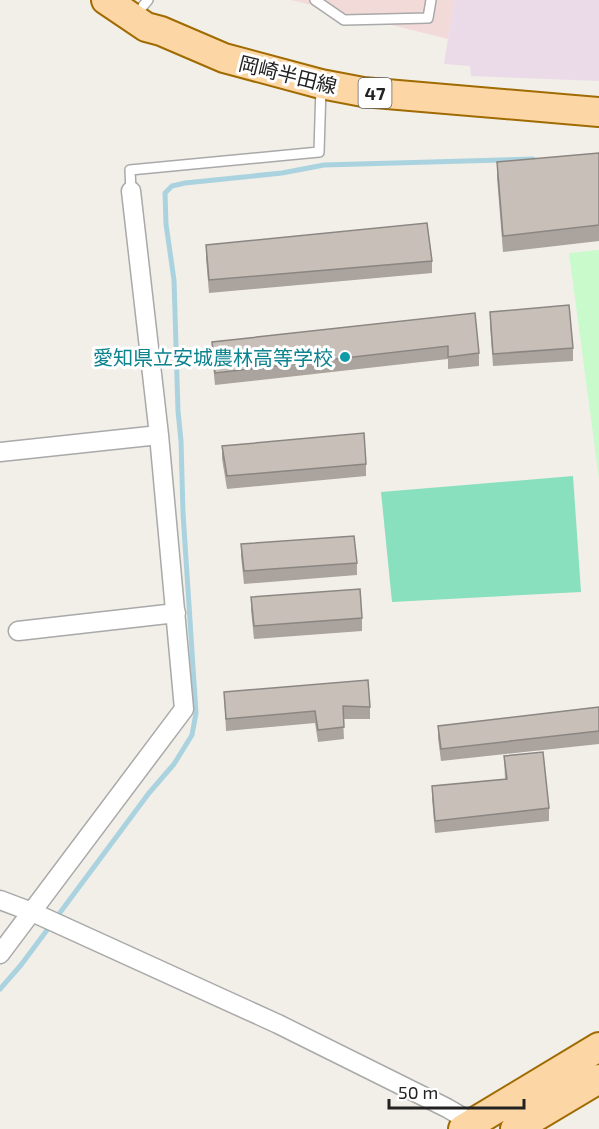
<svg xmlns="http://www.w3.org/2000/svg" width="599" height="1129" font-family="'Exo 2','Noto Sans JP',sans-serif">
<rect width="100%" height="100%" fill="#f2efe9"/>
<path fill="#f2dad9" d="M291 0H454L448 39Z"/>
<path fill="#ebdbe8" d="M454 0H599V81L471 76 470 66 444 64Z"/>
<path fill="#c8facc" d="M599 250V479L569 253Z"/>
<path fill="#88e0be" d="M573 476 581 592 392 602 381 492Z"/>
<g fill="none" stroke-linecap="round" stroke-linejoin="round">
<path stroke="#aad3df" stroke-width="5" d="M0 989 21 965 149 793 174 764 192 735 196 713 183 513 181 441 178 411 174 280 166 224 165 193 172 186 185 183 282 173 324 165 533 159"/>
<defs>
<path id="lane" d="M315 0 344 20 428 18 431 0
M143 6 148 0
M131 191 130 170 319 152 321 87"/>
<path id="street" d="M0 452 159 435
M18 631 176 613
M0 900 32 912 278 1024 447 1108 478 1126
M0 954 184 709 159 435 131 191"/>
<path id="primary" d="M106 0 146 27 161 31 224 58 321 84 363 92 599 112
M463 1129 599 1047
M515 1129 599 1079"/>
</defs>
<use href="#lane" stroke="#a9a9a9" stroke-width="12"/>
<use href="#street" stroke="#a9a9a9" stroke-width="21"/>
<use href="#primary" stroke="#a06b00" stroke-width="32"/>
<use href="#lane" stroke="#fff" stroke-width="9"/>
<use href="#street" stroke="#fff" stroke-width="18"/>
<use href="#primary" stroke="#fcd6a4" stroke-width="28"/>
</g>
<path fill="#aba49e" d="M599 153V241L503 252 497 178V162Z
M206 245 432 261V273L209 293 206 258Z
M490 312 573 348V361L493 366 490 325Z
M475 313 479 353V366L448 369V359L215 385 212 355V342Z
M222 446 366 464V476L227 489 222 459Z
M241 544 357 563V575L244 584 241 556Z
M251 597 362 618V631L254 639 251 610Z
M224 692 370 707V719H343L344 739 318 742 315 723 226 731Z
M599 707V744L441 761 438 738V726Z
M504 756 549 808V821L435 833 432 798V786L505 779Z"/>
<path fill="#c7bfb8" stroke="#8b8681" stroke-width="1.5" d="M599 153V225L503 236 497 162Z
M427 223 432 261 209 280 206 245Z
M569 305 573 348 493 354 490 312Z
M475 313 479 353 448 357V346L215 373 212 342Z
M364 433 366 464 227 476 222 446Z
M354 536 357 563 244 571 241 544Z
M360 589 362 618 254 626 251 597Z
M368 680 370 707 343 706 344 727 318 730 315 711 226 719 224 692Z
M599 707V731L441 749 438 726Z
M543 752 549 808 435 821 432 786 507 779 504 756Z"/>
<circle fill="#0f9aa8" stroke="#fff" stroke-width="2" cx="345" cy="357" r="6"/>
<g text-anchor="middle" dominant-baseline="central" stroke-width="6" stroke-linejoin="round" paint-order="stroke">
<rect fill="#fff" stroke="#646464" stroke-width="1.5" x="358.5" y="78" width="33" height="30" rx="4.5"/>
<g font-size="18" font-weight="bold" fill="#222">
<text x="375" y="93">47</text>
</g>
<g font-size="20" fill="#222" stroke="#fff">
<text transform="translate(288 74) rotate(14)">岡崎半田線</text>
</g>
<g font-size="20" fill="#0d838f" stroke="#fff" text-anchor="end">
<text x="333" y="357">愛知県立安城農林高等学校</text>
</g>
</g>
<path d="M389 1099v9h135v-9" fill="none" stroke="#222222" stroke-width="3"/>
<text x="398" y="1099" font-size="18" fill="#222222" stroke="#ffffff" stroke-width="4.5" paint-order="stroke">50 m</text>
</svg>
